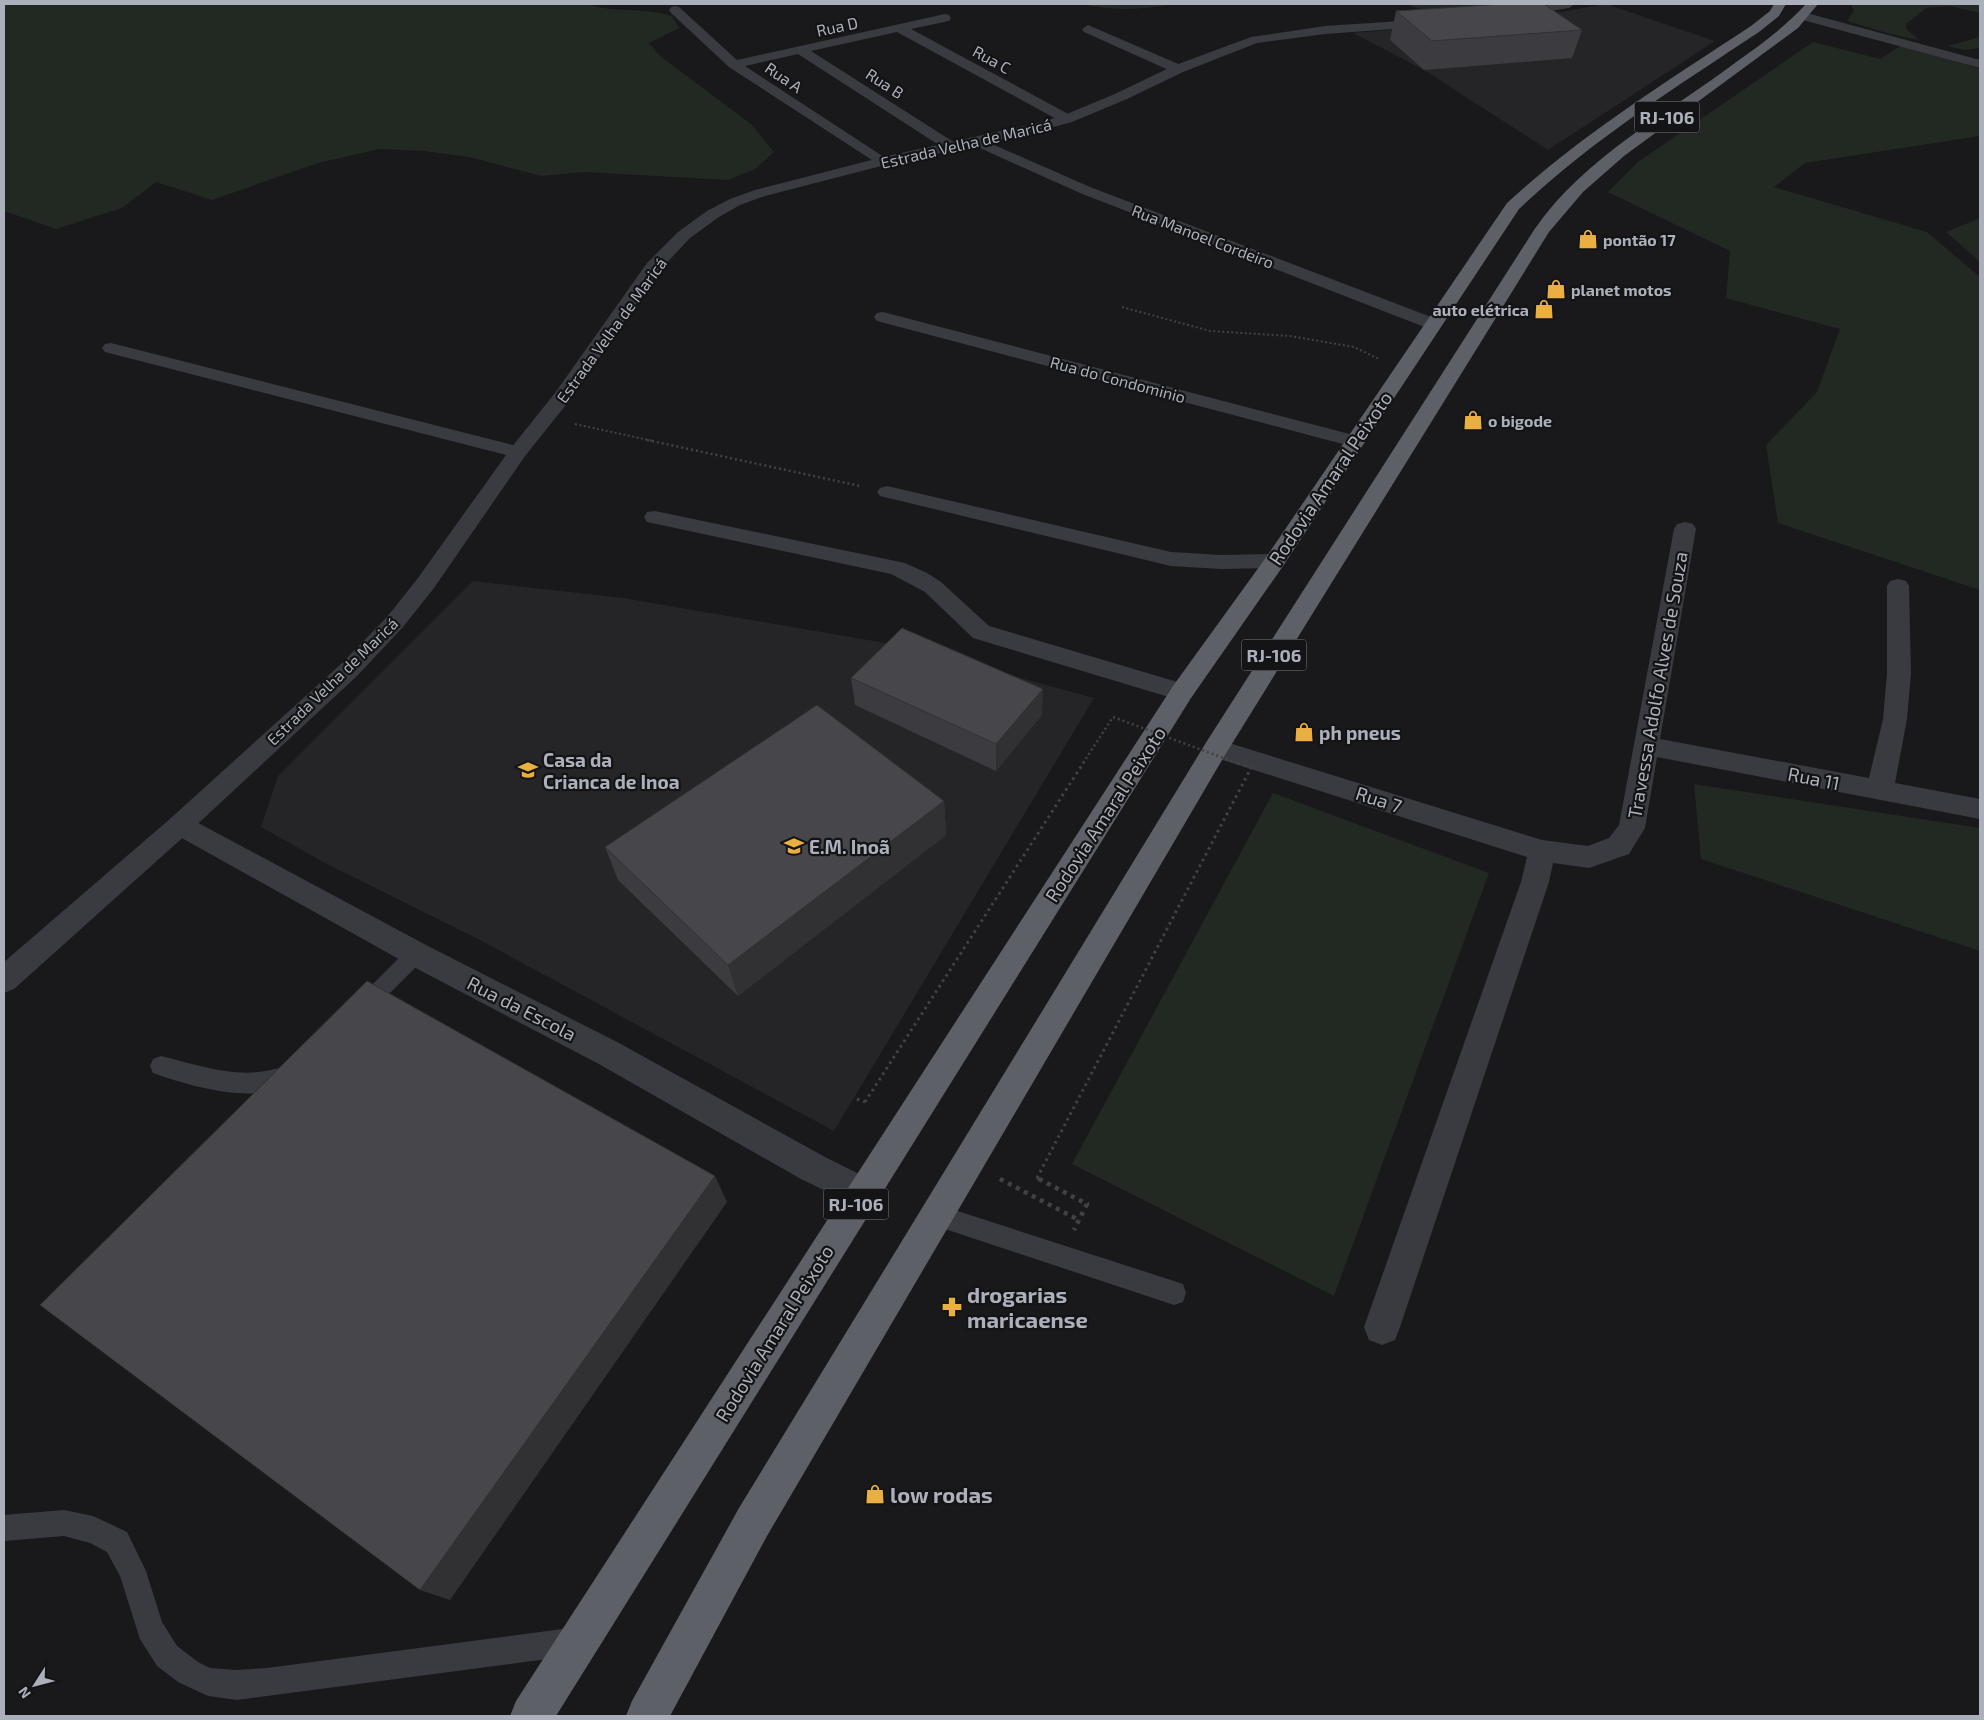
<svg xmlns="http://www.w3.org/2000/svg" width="1984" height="1720" font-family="'Exo 2',sans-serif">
<rect width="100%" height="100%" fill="#19191b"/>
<path fill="#252528" d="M1606 4 1715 41 1548 150 1424 70 1353 33 1516 20Z
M473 581 623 598 903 646 1094 698 834 1131 476 938 325 863 261 827 278 776Z"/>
<path fill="#212922" d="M4 4H586C614 13 644 7 672 16L679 28 649 43 660 56 751 124 774 152 755 169 728 180 584 172 541 176 469 157 424 151 380 149 318 163 212 200 156 182 122 208 56 229 4 211Z
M1083 4H1172C1145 10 1110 11 1083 4Z
M1406 4H1475L1485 9 1443 17Z
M1851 4H1980V13L1950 6 1926 8 1906 24 1907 30 1919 40 1890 34 1847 21 1854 11Z
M1980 37V48L1964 50 1948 46Z
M1813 42 1880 59 1902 45 1980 69V136L1805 163 1774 187 1927 232 1980 277V590L1778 523 1766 445 1817 392 1840 329 1726 298 1730 251 1608 192 1638 162Z
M1980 218V262L1946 232Z
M1694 784 1980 828V951L1701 859Z
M1273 793 1489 873 1334 1296 1072 1164Z"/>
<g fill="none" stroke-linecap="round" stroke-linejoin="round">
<path stroke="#404247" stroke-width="2" stroke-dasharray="2 2.5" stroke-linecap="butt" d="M1122 307 1210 331 1290 336 1354 347 1379 359
M575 424 653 441"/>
<path stroke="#404247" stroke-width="2.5" stroke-dasharray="2 3" stroke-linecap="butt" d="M647 440 860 486"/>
<path stroke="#404247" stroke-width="3" stroke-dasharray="2.5 4" stroke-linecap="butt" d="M857 1099 865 1102
M1037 1178 1041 1180
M1000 1179 1002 1180"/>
<path stroke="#404247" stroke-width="4.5" stroke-dasharray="4 5" stroke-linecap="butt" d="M1000 1179 1079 1220
M1039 1179 1087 1204 1074 1230"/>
<path fill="#3a3b40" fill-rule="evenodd" d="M416 946 423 948 426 954 423 960 371 1012 364 1015 357 1012 354 1006 357 1000 409 948Z
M161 1056C206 1067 243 1082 288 1065L296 1068 299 1075 296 1082C284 1087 272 1092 259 1093 227 1096 183 1084 153 1073L150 1066 153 1059Z
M936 1204 1174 1281 1183 1284 1186 1293 1183 1302 1174 1305 936 1226 928 1223 924 1215 928 1207Z
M64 1510 93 1516 127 1532 146 1571 162 1622 177 1646 198 1662 210 1668 237 1670 267 1668 578 1627 588 1631 592 1641 588 1651 578 1655 267 1696 237 1700 208 1696 178 1682 157 1666 140 1639 120 1576 107 1552 90 1543 64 1536 4 1541V1515Z"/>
<path fill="#3a3b40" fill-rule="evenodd" d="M675 6 679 7 737 60 945 14 949 15 951 18 949 21 911 29 1072 116 1074 119 1072 122H1062L897 32 811 51 955 143 957 146 955 149H945L798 54 745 66 890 161 888 164H878L729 67 671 13 669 10 671 7Z
M1803 12 1980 60V68L1799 19 1797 16 1799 13Z
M1088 25 1183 66 1185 69 1178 73 1173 72 1084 32 1082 29Z
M976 137 1090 187 1439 320 1442 324 1439 328 1433 329 1427 328 1080 193 971 144 969 141 971 138Z
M883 312 1361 437 1364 441 1361 445 1354 447 877 321 874 317 877 313Z
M111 343 525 448 528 452 525 456 518 458 105 352 102 348 105 344Z
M887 486 1171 552 1221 555 1275 554 1283 556 1286 561 1283 566 1275 568 1221 569 1171 566 880 496 877 492 880 488Z
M655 511 905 563 927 573 941 582 989 626 1191 686 1194 692 1191 698 1182 701 973 638 925 592 891 574 647 522 644 517 647 512Z
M1685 522 1693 524 1696 529 1660 739 1869 778 1883 719 1887 673V586L1890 581 1898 579 1906 581 1909 586 1911 673 1907 719 1895 783 1980 799V819L1657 757 1645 828 1629 854 1589 868 1553 863 1549 882 1400 1327 1395 1340 1382 1345 1369 1340 1364 1327 1521 882 1527 857 1207 755 1203 748 1207 741 1216 739 1542 840 1588 846 1609 838 1619 825 1674 529 1677 524Z
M180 815 189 818 426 945 619 1043 825 1157 875 1182 880 1193 875 1204 863 1209 801 1179 597 1063 406 963 171 832 167 825 171 818Z"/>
<path fill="#3a3b40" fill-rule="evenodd" d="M1549 4H1575L1569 8 1514 17 1508 13 1514 9Z
M1431 19 1435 20 1437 23 1435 26 1325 34 1257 43 1183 72 1127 99 1072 122 1035 132 885 165 765 196 740 205 719 217 690 238 659 271 569 401 525 456 434 588 403 627 357 676 189 832 14 989 4 993V962L171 818 341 664 387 617 418 578 511 448 555 393 647 263 678 232 707 211 730 199 755 190 883 157 1033 124 1062 116 1117 93 1173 66 1251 37 1325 26Z"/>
<path fill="#5e6067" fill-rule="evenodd" d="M1774 4H1786L1779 16 1759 32C1676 87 1592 140 1519 209L1283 566 1191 698 556 1716H510L516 1701 1173 686 1267 556 1507 203C1582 134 1666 82 1751 26L1770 11Z
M1806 4H1818L1798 28 1624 156 1583 192 1549 232 1225 755 767 1536 670 1716H626L632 1701 739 1508 1207 741 1534 230C1585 156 1669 113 1739 60 1763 43 1786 26 1806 4Z"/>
<path stroke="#404247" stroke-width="2.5" stroke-dasharray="2 3" stroke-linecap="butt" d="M1083 763 1113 717 1237 763"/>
<path stroke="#404247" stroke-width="3" stroke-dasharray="2.5 4" stroke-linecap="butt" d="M865 1102 1084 762
M1037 1178 1251 768 1234 762"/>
</g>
<path fill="#3c3c40" d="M1396 11 1582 30 1572 58 1424 70 1390 40Z
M851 678 1042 715 996 771 855 705Z
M944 801 946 835 738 996 618 880 605 847Z"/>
<path fill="#313134" d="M1043 689 1042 715 996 771V744Z
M944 801 946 835 738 996 728 965Z
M715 1176 727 1202 450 1600 420 1590Z"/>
<path fill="#46464b" stroke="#313134" d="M1503 4H1544L1582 30 1432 41 1396 11Z
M902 628 1043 689 996 744 851 678Z
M817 705 944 801 728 965 605 847Z
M367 981 715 1176 420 1590 40 1305Z"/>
<defs>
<symbol id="shop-bare" viewBox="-9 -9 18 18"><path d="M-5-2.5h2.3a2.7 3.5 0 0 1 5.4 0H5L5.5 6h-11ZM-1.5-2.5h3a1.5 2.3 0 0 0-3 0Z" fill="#e9af42" stroke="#141416" stroke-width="2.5" paint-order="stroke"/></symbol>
<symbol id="school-bare" viewBox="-9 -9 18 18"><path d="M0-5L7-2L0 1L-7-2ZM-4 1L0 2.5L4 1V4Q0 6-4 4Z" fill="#e9af42" stroke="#141416" stroke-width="2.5" paint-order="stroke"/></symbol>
<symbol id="pharmacy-bare" viewBox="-9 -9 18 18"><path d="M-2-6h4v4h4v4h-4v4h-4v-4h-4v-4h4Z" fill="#e9af42" stroke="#141416" stroke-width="2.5" paint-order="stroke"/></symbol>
</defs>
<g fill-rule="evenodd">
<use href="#shop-bare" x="1574" y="225" width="28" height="28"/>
<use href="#shop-bare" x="1542" y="275" width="28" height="28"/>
<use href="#shop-bare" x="1530" y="295" width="28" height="28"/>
<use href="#shop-bare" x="1459" y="406" width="28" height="28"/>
<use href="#shop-bare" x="1290" y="718" width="28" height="28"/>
<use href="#school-bare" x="514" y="756" width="28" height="28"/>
<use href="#school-bare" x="780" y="832" width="28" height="28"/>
<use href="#pharmacy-bare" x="938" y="1293" width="28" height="28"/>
<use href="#shop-bare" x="861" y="1480" width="28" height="28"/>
</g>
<g text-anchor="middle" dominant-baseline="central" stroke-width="4.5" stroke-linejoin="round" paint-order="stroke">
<g font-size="16" fill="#acb0ba" stroke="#141416">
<text transform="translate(837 26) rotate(-12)">Rua D</text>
<text transform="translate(992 59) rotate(29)">Rua C</text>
<text transform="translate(784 77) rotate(34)">Rua A</text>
<text transform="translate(885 83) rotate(33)">Rua B</text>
<text transform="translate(966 143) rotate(-13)">Estrada Velha de Maricá</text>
<text transform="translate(1203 236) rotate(21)">Rua Manoel Cordeiro</text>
<text transform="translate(611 330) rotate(-54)">Estrada Velha de Maricá</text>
<text transform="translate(1118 379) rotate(15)">Rua do Condominio</text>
<text transform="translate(332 681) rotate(-44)">Estrada Velha de Maricá</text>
</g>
<g font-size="16" font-weight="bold" fill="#acb0ba" stroke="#141416" text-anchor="start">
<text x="1603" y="239">pontão 17</text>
<text x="1571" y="289">planet motos</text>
<text x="1529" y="309" text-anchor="end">auto elétrica</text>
<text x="1488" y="420">o bigode</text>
</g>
<g fill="#141416" stroke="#7e8189" stroke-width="1">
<rect x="1634.5" y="101.5" width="65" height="31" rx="4"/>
<rect x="1241.5" y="639.5" width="65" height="31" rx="4"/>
<rect x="823.5" y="1188.5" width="65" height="31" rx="4"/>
</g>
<g font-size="18" font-weight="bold" fill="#acb0ba">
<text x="1667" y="117">RJ-106</text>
<text x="1274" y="655">RJ-106</text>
<text x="856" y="1204">RJ-106</text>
</g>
<g font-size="19" fill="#acb0ba" stroke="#141416">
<text transform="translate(1330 478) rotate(-56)">Rodovia Amaral Peixoto</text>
<text transform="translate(1657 685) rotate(-80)">Travessa Adolfo Alves de Souza</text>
<text transform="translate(1814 778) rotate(11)">Rua 11</text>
<text transform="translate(1379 799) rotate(18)">Rua 7</text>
<text transform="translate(1105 814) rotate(-57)">Rodovia Amaral Peixoto</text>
<text transform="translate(522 1008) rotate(27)">Rua da Escola</text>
<text transform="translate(774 1333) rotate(-58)">Rodovia Amaral Peixoto</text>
</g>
<g font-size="19" font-weight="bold" fill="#acb0ba" stroke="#141416" text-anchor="start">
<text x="1319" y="732">ph pneus</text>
<text x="543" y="759">Casa da<tspan x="543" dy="22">Crianca de Inoa</tspan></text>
<text x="809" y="846">E.M. Inoã</text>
</g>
<g font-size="22" font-weight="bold" fill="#acb0ba" stroke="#141416" text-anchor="start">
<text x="967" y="1294">drogarias<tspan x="967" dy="25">maricaense</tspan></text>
<text x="890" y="1494">low rodas</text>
</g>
</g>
<rect width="1984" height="1720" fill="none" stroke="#acb0ba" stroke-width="10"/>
<g transform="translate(35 1685) rotate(234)" stroke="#141416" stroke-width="4" paint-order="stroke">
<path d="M0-4L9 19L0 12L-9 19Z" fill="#acb0ba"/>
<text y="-8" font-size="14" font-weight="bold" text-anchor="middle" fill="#acb0ba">N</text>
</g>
</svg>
